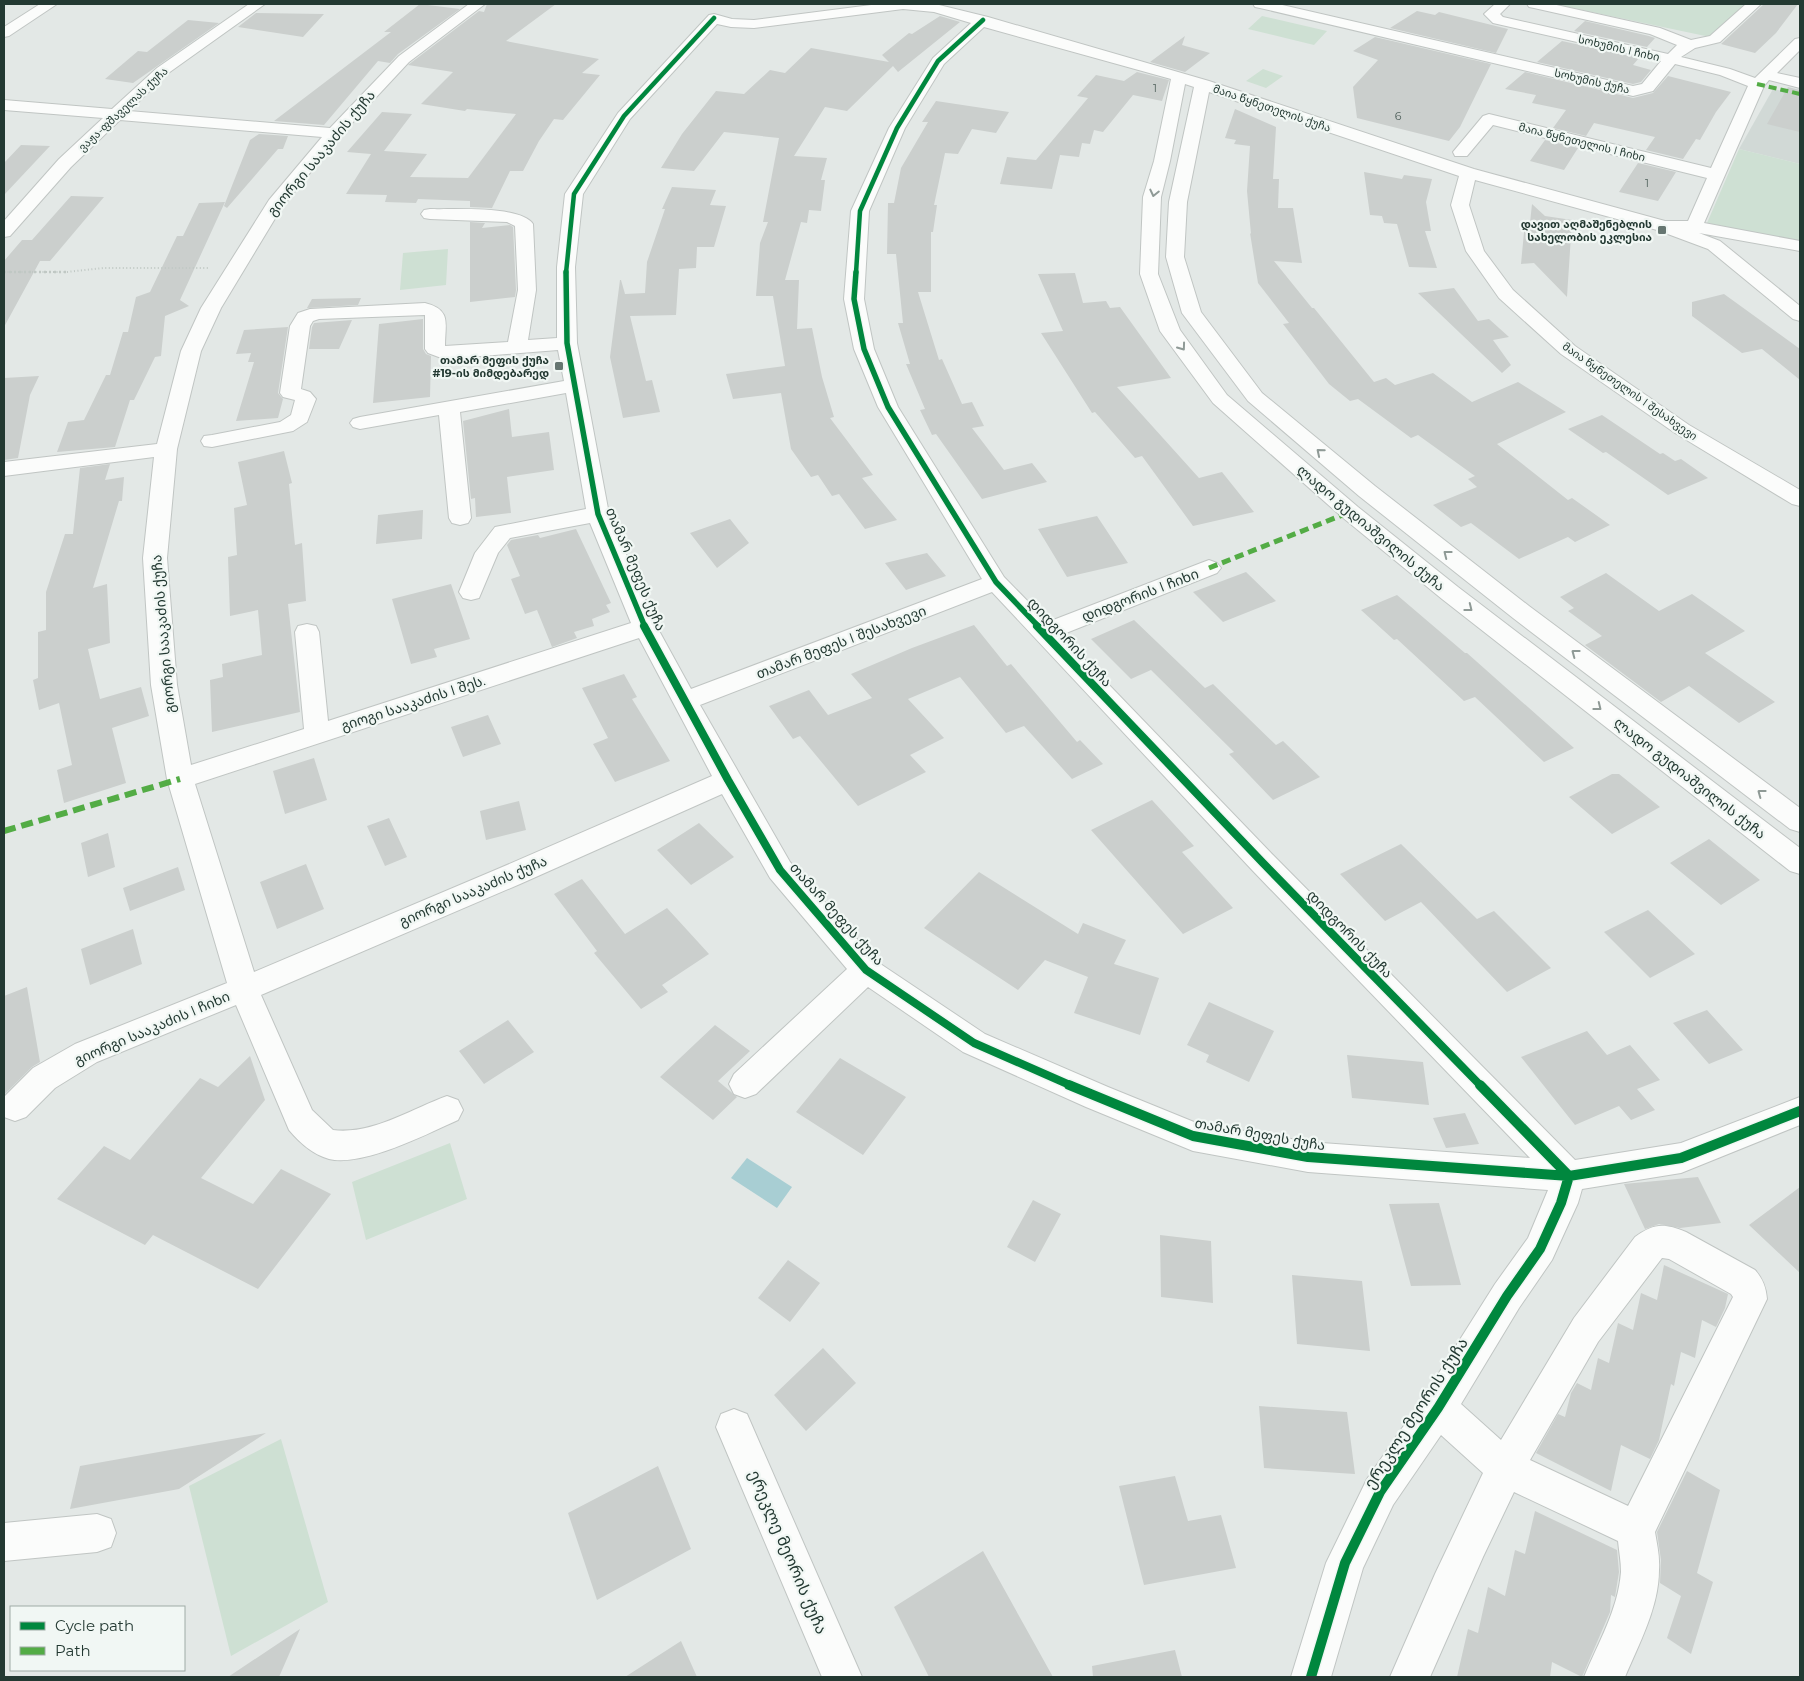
<svg xmlns="http://www.w3.org/2000/svg" width="1804" height="1681" font-family="Montserrat,'Noto Sans Georgian',sans-serif">
<rect width="100%" height="100%" fill="#e3e8e6"/>
<path fill="#d1d9d6" d="M1773 89 1800 95V164L1739 149Z"/>
<path fill="#cee0d3" d="M1554 4H1747L1710 37Z
M1262 16 1327 31 1314 45 1248 29Z
M1263 69 1283 76 1266 88 1246 81Z
M1739 149 1800 164V241L1707 223Z
M448 249 446 285 400 290 403 253Z
M450 1143 467 1199 366 1240 352 1182Z
M281 1439 328 1602 231 1656 189 1486Z"/>
<path fill="#a8ced3" d="M747 1158 792 1187 777 1208 731 1178Z"/>
<path fill="#cbcfcd" d="M420 4 460 9 398 54 390 63 378 61 324 125 274 121 391 32H384Z
M487 4H556L506 41 599 59 582 73 600 75 563 120 554 119 539 141 523 171H510L492 208 470 207V201L418 199 416 203 385 202 387 195 346 194 371 154 347 152 382 112 412 114 384 151 427 154 410 177 468 178 516 114 467 109 465 111 421 104 453 72 408 65 479 11 484 12Z
M1764 4H1798L1776 33 1755 53 1721 44Z
M1417 11 1435 15 1439 12 1508 29 1496 53 1390 28Z
M256 13 324 14 303 37 238 27Z
M940 16 960 22 898 72 893 66 847 111 825 107 794 156 827 158 821 180H825L821 211 809 210 807 223 801 222 785 280H799L797 329 812 328 822 377 834 417 830 418 873 475 862 478 897 520 865 529 839 494 832 496 818 475 811 477 791 449 781 393 733 399 726 374 785 366 773 296H756L760 243 768 222H763L779 138 724 132 694 171 661 168 682 134 716 91 744 94 770 70 785 73 811 48 889 62 882 55 909 33 912 34Z
M188 20 219 23 133 83 105 79 138 51 147 52Z
M1585 21 1649 36 1655 38 1647 47 1574 31Z
M1185 36 1182 45 1210 53 1185 72 1150 62Z
M1375 37 1491 64 1460 127 1449 141 1357 118 1353 87 1378 60 1353 51Z
M1562 41 1639 58 1633 65 1651 70 1641 82 1633 84 1537 62Z
M1137 72 1169 80 1162 101 1133 95 1103 132 1094 130 1090 144 1082 143 1079 157 1060 155 1052 189 1000 184 1007 157 1036 160 1088 98 1077 96 1096 75 1124 81Z
M1525 72 1633 98 1653 93 1668 76 1731 92 1716 112 1700 140 1696 139 1683 159 1646 150 1655 137 1594 123 1586 136 1553 128 1566 110 1532 103 1536 95 1505 89Z
M1788 87 1800 90V132L1767 124Z
M936 101 1009 112 996 133 972 129 958 154 945 153 934 205H937L933 232H931V292H918L939 360 942 359 962 404 972 402 984 426 972 428 1004 470 1032 463 1047 482 982 499 936 434 932 435 920 410 925 409 906 364H910L898 323H903L896 254H887L888 203H894L901 168 928 122H922Z
M1235 109 1276 127 1273 179H1279L1278 208H1293L1302 263 1274 261 1312 308H1314L1374 382 1386 378 1395 385 1433 373 1472 402 1518 382 1566 412 1497 444 1568 500 1572 498 1610 525 1575 542 1568 537 1519 559 1471 523 1461 527 1433 505 1477 487 1468 479 1475 476 1418 435 1411 438 1358 399 1350 401 1329 384 1283 324 1289 323 1258 283 1250 233 1251 234 1247 191 1250 146 1234 144 1236 140 1225 138Z
M259 134 288 136 283 149H278L227 208 224 206 250 140Z
M1545 140 1578 148 1564 170 1530 161Z
M21 145 50 146 4 195V163Z
M1638 163 1676 172 1658 201 1619 192Z
M1364 172 1402 179 1404 175 1432 179 1426 202 1431 231H1425L1437 268 1409 267 1397 224 1384 223 1382 216 1370 215Z
M672 187 716 190 710 205 726 206 714 247H697L696 268 679 269 676 315 630 316 646 381 652 380 660 412 623 418 610 357 620 280H621L625 294 645 293 647 262 665 209H662Z
M71 196 104 197 50 261H40L4 327V261L22 240H32Z
M225 202 180 300 189 306 165 316 161 356 155 357 134 400H130L115 447 57 452 68 422 84 420 106 375H110L123 332H128L136 297 150 292 177 236H183L199 203Z
M1532 204 1545 216 1572 220 1567 297 1534 263 1521 264 1525 222 1530 223Z
M470 222 485 223 482 228 510 225 513 227 516 290 515 297 470 302Z
M1075 273 1083 303 1106 301 1110 308 1120 307 1171 378 1117 387 1199 478 1222 472 1254 512 1193 526 1142 456 1135 458 1095 412 1092 413 1041 333 1063 331 1038 274Z
M1454 288 1478 321 1489 319 1509 337 1493 340 1511 365 1502 373 1418 293Z
M1724 294 1800 349V380L1762 349 1742 353 1692 316V302Z
M361 298 358 305 307 308 312 299Z
M423 319V349L426 354 431 356 430 397 373 403 379 324Z
M352 320 339 349H309L312 327 314 323Z
M288 327 278 393 283 399 278 418 236 421 254 362H248L251 353 236 354 244 330Z
M39 376 30 395 18 458 4 460V378Z
M509 409 512 437 549 432 554 470 507 477 511 513 476 517 475 498 471 499 463 421Z
M1602 415 1660 454 1663 453 1675 461 1681 459 1708 478 1668 495 1606 452 1603 453 1568 429Z
M284 451 292 483 289 484 295 545 302 543 306 601 288 604 300 712 212 732 210 680 223 677 222 664 262 655 258 610 230 616 228 557 237 555 234 508 247 505 238 462Z
M110 464 105 480 124 477 122 501H119L93 588 107 584 110 643 88 649 100 699 141 687 149 716 112 728 126 783 64 803 57 770 72 765 59 703 39 710 33 680 38 678V632L46 630V592L65 534H73L80 468Z
M423 510 422 539 376 544 378 515Z
M1097 516 1128 563 1067 577 1038 529Z
M730 519 749 543 717 568 690 533Z
M576 529 611 603 606 605 610 612 592 619 594 626 574 632 577 638 552 647 537 610 525 614 511 579 520 576 507 545 511 540 538 535 540 538Z
M927 553 946 576 906 590 885 563Z
M1246 572 1276 601 1223 622 1193 592Z
M1606 573 1659 611 1692 594 1745 631 1705 653 1775 702 1739 723 1689 686 1661 702 1585 645 1602 636 1568 611 1574 608 1560 597Z
M451 584 470 639 434 649 437 657 411 664 392 599Z
M1397 595 1465 653H1467L1574 748 1544 762 1475 697 1464 701 1397 639 1394 640 1361 610Z
M1134 620 1205 688 1213 684 1276 745 1283 741 1320 777 1273 800 1229 754 1234 752 1151 670 1131 679 1091 639Z
M974 625 1007 666 1011 664 1077 742 1080 740 1103 764 1072 779 1024 726 1006 733 960 677 908 699 944 738 910 755 926 772 858 806 800 736 793 739 769 706 809 690 828 715 872 698 851 674 912 648Z
M624 674 637 697 632 699 670 761 615 782 593 744 608 738 582 688Z
M488 715 501 744 463 757 451 727Z
M314 758 327 800 285 814 273 771Z
M1612 774H1619L1660 807 1612 834 1569 797Z
M1152 800 1194 846 1182 852 1233 908 1183 934 1091 830Z
M519 801 526 830 486 840 480 811Z
M389 818 407 857 385 866 367 826Z
M699 823 734 857 691 885 657 850Z
M108 833 115 867 88 877 81 843Z
M1709 839 1760 880 1721 905 1670 863Z
M1401 844 1477 919 1494 911 1551 968 1507 992 1421 902 1385 921 1340 874Z
M306 864 324 909 277 929 260 882Z
M178 867 185 890 130 911 123 888Z
M979 872 1078 934 1083 923 1126 940 1114 964 1159 978 1140 1035 1074 1013 1088 977 1045 960 1018 990 924 928Z
M582 879 625 934 667 908 709 954 662 985 668 992 641 1009 594 953 597 951 554 894Z
M1648 910 1695 954 1650 978 1604 932Z
M133 929 142 964 90 985 81 949Z
M27 987 40 1062 32 1067 4 1095V996Z
M1209 1002 1274 1031 1249 1082 1206 1062 1209 1055 1187 1045Z
M1707 1010 1743 1050 1709 1064 1673 1023Z
M508 1020 534 1052 484 1084 459 1051Z
M715 1025 750 1051 718 1081 737 1097 713 1120 660 1077Z
M1587 1031 1607 1055 1630 1045 1660 1080 1637 1089 1655 1110 1631 1120 1619 1106 1575 1125 1521 1057Z
M1347 1055 1423 1062 1429 1105 1352 1098Z
M250 1056 265 1100 201 1178 253 1204 281 1169 331 1194 258 1289 153 1235 145 1245 57 1199 104 1146 130 1160 200 1078 218 1087Z
M840 1058 906 1097 863 1155 796 1112Z
M1465 1113 1479 1144 1446 1148 1433 1118Z
M1698 1177 1721 1223 1680 1228 1659 1224 1645 1229 1624 1184Z
M1800 1187V1273L1749 1225Z
M1033 1200 1061 1214 1035 1262 1007 1247Z
M1439 1203 1461 1285 1411 1286 1389 1204Z
M1160 1235 1211 1241 1213 1303 1161 1297Z
M788 1260 820 1283 790 1322 758 1298Z
M1664 1265 1728 1294 1725 1308 1716 1327 1702 1320 1695 1358 1681 1352 1674 1386 1671 1384 1659 1440 1650 1459 1621 1445 1611 1491 1536 1453 1558 1414 1565 1417 1571 1393 1577 1383 1591 1390 1598 1358 1609 1363 1618 1323 1633 1330 1641 1293 1657 1300Z
M1292 1275 1362 1281 1370 1351 1297 1344Z
M823 1348 856 1383 806 1431 774 1395Z
M1259 1406 1347 1412 1355 1474 1264 1468Z
M266 1433 179 1489 70 1509 80 1466Z
M658 1466 691 1549 597 1600 568 1513Z
M1687 1471 1720 1490 1697 1573 1713 1582 1691 1654 1667 1638 1681 1596 1660 1583 1661 1560 1657 1532Z
M1175 1476 1188 1521 1221 1515 1236 1568 1144 1585 1119 1486Z
M1535 1511 1617 1550 1619 1572 1615 1597 1611 1595 1610 1612 1582 1677 1552 1662 1550 1677H1457L1468 1629 1478 1633 1488 1587 1505 1596 1515 1550 1525 1554Z
M983 1551 1053 1677H929L894 1607Z
M300 1629 279 1677H228Z
M681 1641 697 1677H625Z
M1175 1650 1182 1677H1093L1092 1666Z"/>
<g fill="none" stroke-linecap="round" stroke-linejoin="round">
<defs>
<path id="minor" d="M40 4H57L9 36 4 37V27Z
M249 4H265L167 74 129 111 330 128 399 56 469 4H485L409 62 340 136 282 207 221 308 201 351 177 449 167 558 177 685 191 765 304 729 295 632 298 626 307 624 316 626 319 632 328 721 631 623 590 523 510 538 498 553 479 598 471 600 463 598 459 592 475 553 495 527 586 509 566 393 460 412 471 518 468 523 460 525 452 523 449 518 439 415 360 429 353 427 350 423 353 419 360 417 564 381 558 350 444 359 428 353 425 349V315L319 319 313 321 310 326 301 389 310 392 316 399 307 422 293 431 212 447 204 446 201 441 204 436 212 435 280 422 291 415 295 400 283 397 280 393 290 326 298 313 310 309 425 303C452 310 445 323 445 346L508 342 518 290 515 226 507 222 430 219 424 218 421 214 424 210 430 209C453 210 520 205 533 224L536 290 528 340 557 338V267L565 194 618 113 709 15 714 14 732 19 754 20 879 4H935L988 17 1209 81 1474 169 1665 221H1688L1707 178 1493 125 1467 156H1455L1453 152 1483 116 1489 114 1711 168 1748 86 1720 75 1675 64 1653 91 1633 96 1260 8 1255 7 1253 4H1278L1633 86 1642 84 1661 61 1493 23 1484 14 1495 4H1510L1500 14 1503 17 1668 54 1677 45 1650 34 1534 8 1529 7 1527 4H1552L1660 28 1691 40 1710 36 1746 4H1761L1720 42 1695 48 1681 57 1730 69 1755 78 1795 39 1800 38V50L1777 73 1800 78V88L1769 80 1764 86 1704 223 1800 241V251L1699 233 1720 241 1800 306V321L1793 319 1708 249 1657 230 1475 180 1469 205 1484 251 1513 290 1575 346 1689 425 1800 490V506L1792 504 1675 433 1561 354 1499 298 1466 251 1451 205 1459 176 1209 92 1187 202 1184 257 1201 312 1262 393 1375 486 1529 606 1800 808V832L1790 829 1513 618 1359 496 1248 401 1182 313 1166 257 1169 202 1194 87 1185 84 1170 161 1161 197 1158 274 1180 330 1227 395 1358 507 1458 587 1800 848V874L1790 871 1442 599 1342 517 1213 403 1160 331 1140 274 1143 197 1154 161 1171 79 984 27 944 64 905 128 869 211 864 299 874 349 898 407 1004 577 1048 622 1201 563 1209 560 1217 563 1221 568 1217 573 1061 635 1273 855 1575 1160 1681 1143 1800 1097V1125L1681 1173 1582 1189 1578 1203 1552 1260 1519 1308 1461 1404 1501 1440 1574 1318 1635 1237C1654 1223 1664 1223 1686 1232L1755 1270C1763 1279 1766 1287 1767 1299L1655 1532C1657 1544 1660 1557 1659 1570 1659 1607 1639 1644 1625 1677H1584C1598 1643 1618 1610 1621 1572 1621 1562 1619 1551 1618 1541L1514 1492 1483 1557 1430 1677H1390L1435 1574 1483 1473 1441 1435 1393 1505 1363 1568 1331 1677H1291L1326 1563 1367 1479 1425 1395 1495 1284 1528 1238 1548 1190 1308 1172 1193 1151 1086 1107 963 1052 868 987 756 1094 745 1098 734 1094 729 1084 734 1074 847 969 770 878 722 794 520 884 261 995 312 1110 333 1130C372 1135 411 1109 447 1096L458 1100 463 1110 458 1120C427 1134 363 1167 329 1159 312 1154 300 1143 289 1130L236 1005 97 1062 55 1088 26 1117 15 1121 4 1117V1097L33 1068 75 1044 227 983 167 779 151 685 143 558 154 457 4 476V462L157 444 181 351 201 308 269 200 322 137 120 120 71 167 10 236 4 237V221L59 159 103 118 4 110V100L112 109 157 68ZM903 9 934 12 971 23 933 58 889 128 851 211 844 299 854 349 878 407 982 579 691 689 657 627 609 514 577 343 575 267 583 194 630 119 717 24 731 27 754 28ZM992 592 1253 871 1530 1158 1308 1142 1194 1122 1108 1087 985 1034 876 961 790 862 700 705ZM639 638 712 776 500 868 254 972 195 784ZM1662 1258 1669 1259 1731 1294 1733 1297 1628 1506 1530 1460 1598 1342Z
M734 1409 747 1414 862 1677H822L716 1427 721 1414Z
M97 1514 111 1519 116 1533 111 1547 97 1552 4 1561V1523Z"/>
</defs>
<use href="#minor" stroke="#c0c5c3" stroke-width="2"/>
<path stroke="#c0c8c4" stroke-width="2" stroke-dasharray="1 2.5" stroke-linecap="butt" d="M4 272H67L103 268H210"/>
<path stroke="#c0c8c4" stroke-width="2.5" stroke-dasharray="2 3" stroke-linecap="butt" d="M4 272H68"/>
<use href="#minor" fill="#fbfcfb" fill-rule="evenodd"/>
<path stroke="#53ac45" stroke-width="4" stroke-dasharray="8 4" stroke-linecap="butt" d="M1757 84 1800 94"/>
<path stroke="#53ac45" stroke-width="5" stroke-dasharray="9 5" stroke-linecap="butt" d="M1209 568 1350 512"/>
<path stroke="#53ac45" stroke-width="6" stroke-dasharray="12 6" stroke-linecap="butt" d="M4 831 180 779"/>
<defs>
<path id="cycleway-far3" d="M566 273 574 194 624 116 714 18
M856 273 860 211 897 128 938 61 983 20"/>
<path id="cycleway-far2" d="M566 272 567 343 598 514 645 627
M856 272 854 299 864 349 888 407 996 582 1039 627"/>
<path id="cycleway-far1" d="M644 626 728 780 780 870 866 970 974 1043 1072 1086
M1037 626 1263 863 1481 1086"/>
<path id="cycleway" d="M1069 1085 1193 1136 1308 1157 1569 1176 1681 1158 1800 1111
M1311 1677 1345 1563 1380 1492 1438 1408 1507 1296 1540 1249 1561 1203 1569 1176 1480 1085"/>
</defs>
<use href="#cycleway-far3" stroke="#f1f7f4" stroke-width="6"/>
<use href="#cycleway-far2" stroke="#f1f7f4" stroke-width="8"/>
<use href="#cycleway-far1" stroke="#f1f7f4" stroke-width="11"/>
<use href="#cycleway" stroke="#f1f7f4" stroke-width="13"/>
<use href="#cycleway-far3" stroke="#00873e" stroke-width="4.5"/>
<use href="#cycleway-far2" stroke="#00873e" stroke-width="5.5"/>
<use href="#cycleway-far1" stroke="#00873e" stroke-width="8"/>
<use href="#cycleway" stroke="#00873e" stroke-width="10"/>
</g>
<defs><path id="oneway-chevron" d="M-2-3.5L2.5 0L-2 3.5" fill="none" stroke-width="1.6" stroke-linecap="round" stroke-linejoin="round" transform="scale(1.25)"/></defs>
<g stroke="#8f9a96">
<use href="#oneway-chevron" transform="translate(1154 193) rotate(103)"/>
<use href="#oneway-chevron" transform="translate(1182 347) rotate(54)"/>
<use href="#oneway-chevron" transform="translate(1320 452) rotate(-140)"/>
<use href="#oneway-chevron" transform="translate(1447 554) rotate(-142)"/>
<use href="#oneway-chevron" transform="translate(1469 608) rotate(38)"/>
<use href="#oneway-chevron" transform="translate(1575 653) rotate(-143)"/>
<use href="#oneway-chevron" transform="translate(1598 707) rotate(38)"/>
<use href="#oneway-chevron" transform="translate(1761 793) rotate(-143)"/>
</g>
<g fill="#667671" stroke="#f1f7f4" stroke-width="2">
<rect x="1657" y="225" width="10" height="10" rx="2.5"/>
<rect x="554" y="361" width="10" height="10" rx="2.5"/>
</g>
<g text-anchor="middle" dominant-baseline="central" stroke-width="4.5" stroke-linejoin="round" paint-order="stroke">
<g font-size="11" fill="#233932" stroke="#f1f7f4">
<text transform="translate(1619 48) rotate(13)">სოხუმის I ჩიხი</text>
<text transform="translate(1592 81) rotate(13)">სოხუმის ქუჩა</text>
<text transform="translate(1272 108) rotate(19)">მაია წყნეთელის ქუჩა</text>
<text transform="translate(123 109) rotate(-43)">ვაჟა-ფშაველას ქუჩა</text>
<text transform="translate(1582 142) rotate(14)">მაია წყნეთელის I ჩიხი</text>
<text transform="translate(1630 391) rotate(35)">მაია წყნეთელის I შესახვევი</text>
</g>
<g font-size="11" fill="#4e5f5a">
<text x="1155" y="88">1</text>
<text x="1398" y="116">6</text>
<text x="1647" y="183">1</text>
</g>
<g font-size="11" font-weight="bold" fill="#233932" stroke="#f1f7f4" text-anchor="end">
<text x="1652" y="224">დავით აღმაშენებლის<tspan x="1652" dy="13">სახელობის ეკლესია</tspan></text>
<text x="549" y="360">თამარ მეფის ქუჩა<tspan x="549" dy="13">#19-ის მიმდებარედ</tspan></text>
</g>
<g font-size="14" fill="#233932" stroke="#f1f7f4">
<text transform="translate(321 153) rotate(-50)">გიორგი სააკაძის ქუჩა</text>
<text transform="translate(1371 528) rotate(40)">ლადო გუდიაშვილის ქუჩა</text>
<text transform="translate(636 569) rotate(67)">თამარ მეფეს ქუჩა</text>
<text transform="translate(1140 595) rotate(-21)">დიდგორის I ჩიხი</text>
<text transform="translate(163 634) rotate(-95)">გიორგი სააკაძის ქუჩა</text>
<text transform="translate(841 642) rotate(-21)">თამარ მეფეს I შესახვევი</text>
<text transform="translate(1070 642) rotate(47)">დიდგორის ქუჩა</text>
<text transform="translate(413 703) rotate(-18)">გიოგი სააკაძის I შეს.</text>
<text transform="translate(1690 778) rotate(38)">ლადო გუდიაშვილის ქუჩა</text>
<text transform="translate(473 891) rotate(-23)">გიორგი სააკაძის ქუჩა</text>
<text transform="translate(837 914) rotate(48)">თამარ მეფეს ქუჩა</text>
<text transform="translate(1350 934) rotate(46)">დიდგორის ქუჩა</text>
<text transform="translate(152 1028) rotate(-23)">გიორგი სააკაძის I ჩიხი</text>
<text transform="translate(1260 1134) rotate(10)">თამარ მეფეს ქუჩა</text>
</g>
<g font-size="16" fill="#233932" stroke="#f1f7f4">
<text transform="translate(1416 1413) rotate(-57)">ერეკლე მეორის ქუჩა</text>
<text transform="translate(788 1552) rotate(67)">ერეკლე მეორის ქუჩა</text>
</g>
</g>
<rect width="1804" height="1681" fill="none" stroke="#233932" stroke-width="10"/>
<rect x="10" y="1606" width="175" height="65" fill="#f1f7f4" stroke="#9faba6"/>
<rect x="20" y="1622" width="25" height="8" fill="#00873e" stroke="#9faba6"/>
<text x="55" y="1631" font-size="15" fill="#233932">Cycle path</text>
<rect x="20" y="1647" width="25" height="8" fill="#53ac45" stroke="#9faba6"/>
<text x="55" y="1656" font-size="15" fill="#233932">Path</text>
</svg>
